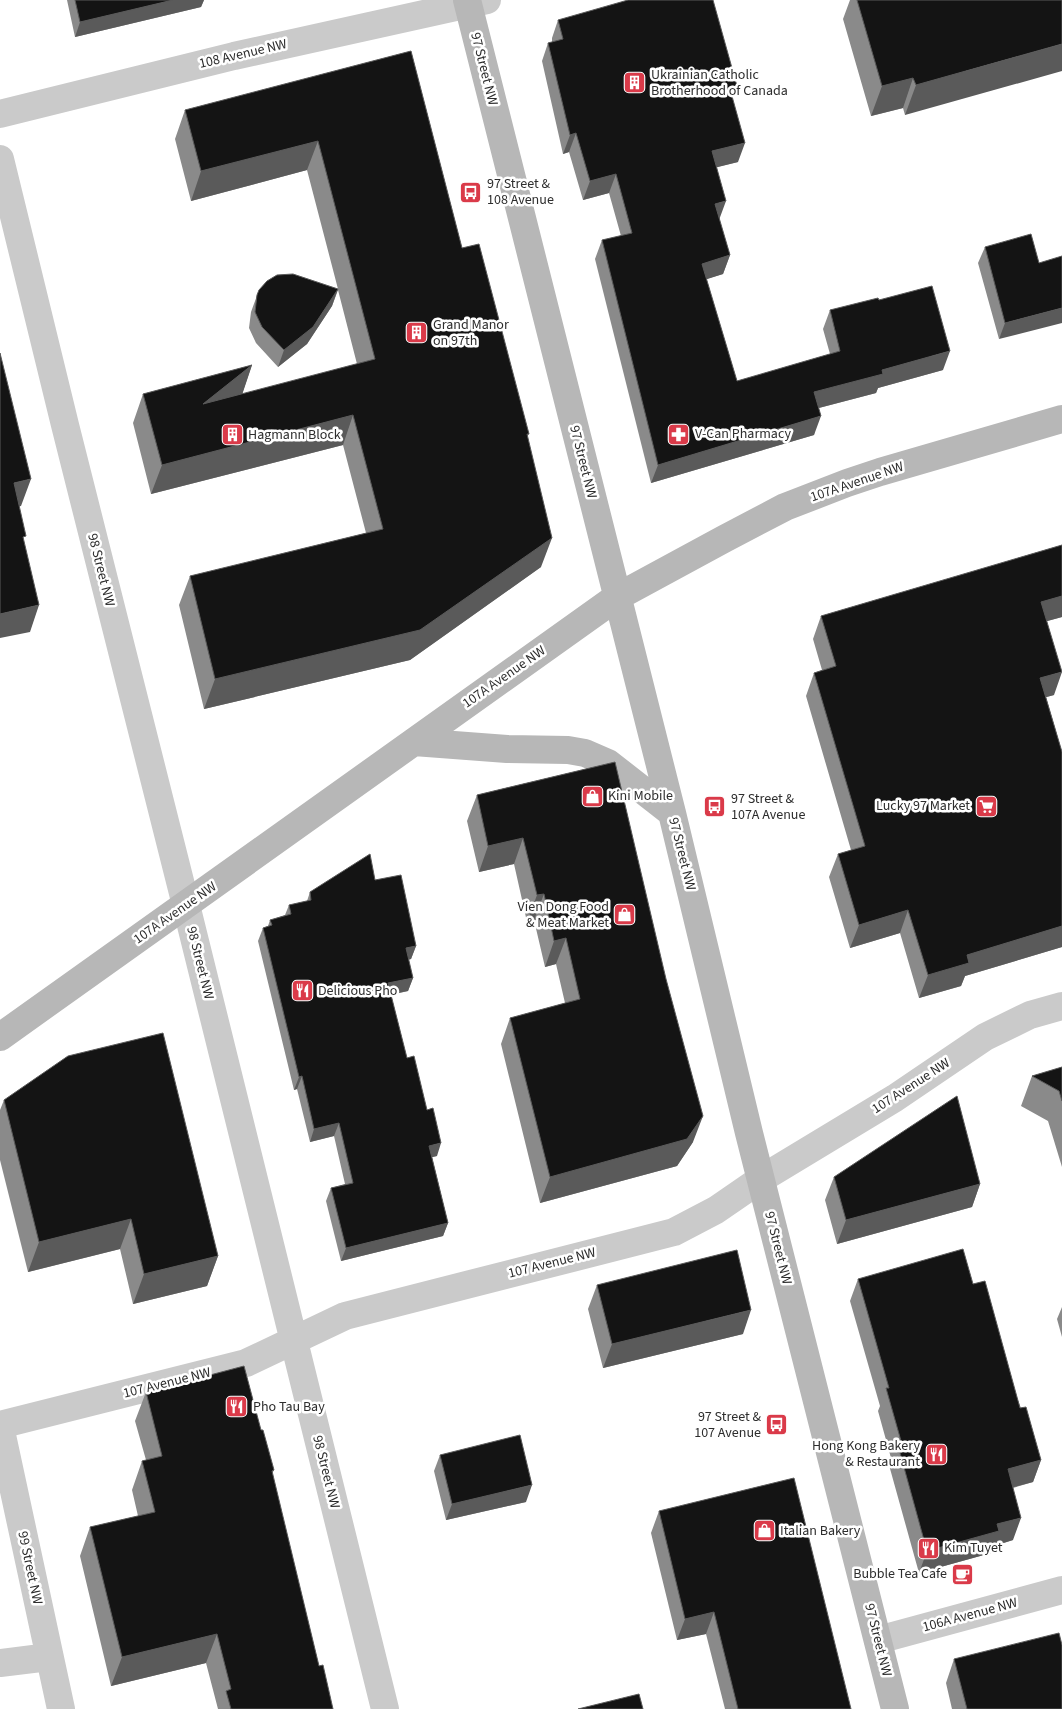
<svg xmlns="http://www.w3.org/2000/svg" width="1062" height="1709" font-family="'Source Sans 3',sans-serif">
<rect width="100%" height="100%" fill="#fff"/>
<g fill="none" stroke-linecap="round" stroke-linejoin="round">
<path stroke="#cacaca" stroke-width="28" d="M0 114 234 56 487 0
M0 159 65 425 186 905 385 1709
M0 1425 246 1363 345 1316 674 1232 716 1210 761 1179 895 1098 985 1037 1030 1015 1062 1006
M0 1426 61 1709
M878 1640 1062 1590
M0 1663 49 1657"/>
<path stroke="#b7b7b7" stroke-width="28" d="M467 0 672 813 749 1133 895 1709
M414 742 507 749 568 750 585 753 608 763 672 813
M0 1037 617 597 724 539 785 507 847 483 880 472 1062 419"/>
</g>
<path fill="#8a8a8a" d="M67 0H204L201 7 75 37Z
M850 0H1062L905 115 903 108 871 116 843 19Z
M558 20 737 86 732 99 738 162 717 167 719 219 730 255 723 274 706 279 737 381 830 354 823 329 830 310 879 300 943 370 878 388 876 393 819 408 814 435 651 483 595 259 602 240 621 236 609 193 583 200 569 152 563 154 542 61 548 43 552 42V38Z
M411 51 462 248 529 434 527 437 541 567 410 660 204 709 179 605 190 576 366 533 343 445 151 494 133 423 143 394 252 365 242 394 357 364 338 290 332 306 307 344 278 367 256 343 249 328 251 312 259 290 338 289 307 170 191 201 175 139 185 110Z
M985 247 1039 263 999 339 978 263Z
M1062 545V617L1047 621 1054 695 1046 697 1062 752V947L965 976 961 986 919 998 900 933 850 948 829 877 838 854 851 850 806 696 814 673 822 670 813 639 821 616Z
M615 762 693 1142 677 1166 540 1203 501 1044 510 1018 565 1003 556 964 545 967 534 920 527 922 514 864 479 872 467 821 477 795Z
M375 880 416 946 411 959 408 960 413 978 408 991 391 995 407 1058 437 1156 432 1157 448 1223 443 1236 341 1261 326 1201 331 1188 345 1184 334 1136 310 1142 297 1089 294 1090 258 941 263 928 268 926 270 920 285 915 289 905 307 901 310 892Z
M1062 1067V1167L1048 1121 1021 1106 1032 1076Z
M4 1100 218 1256 207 1286 133 1304 120 1249 28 1272 0 1160V1110Z
M834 1177 980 1184 972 1207 837 1244 825 1200Z
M858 1279 973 1284 1041 1460 1033 1482 1013 1488V1540L994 1546 991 1553 919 1573 889 1465 891 1458 878 1411 880 1406 850 1301Z
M597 1285 743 1334 603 1368 588 1309Z
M1062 1307V1337L1057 1319Z
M146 1392 261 1430 274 1470 272 1474 319 1666 333 1709H218L206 1663 111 1686 80 1556 90 1527 138 1516 132 1490 142 1461 146 1460 135 1421Z
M440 1455 526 1502 446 1520 434 1471Z
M659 1511 851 1709H725L706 1634 677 1640 651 1533Z
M954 1659 1062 1709H952L946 1683Z"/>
<path fill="#5a5a5a" d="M173 0H204L201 7 75 37 80 22Z
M1062 44V71L905 115 916 85Z
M913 78 903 108 871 116 882 86Z
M737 86 730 105V89Z
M576 133 569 152 563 154 570 135Z
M318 141 307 170 191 201 201 171Z
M745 143 738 162 706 170 712 151Z
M616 174 609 193 583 200 590 181Z
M726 201 719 220 715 204Z
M730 255 723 274 695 283 702 264Z
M338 289 332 306 307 344 278 367 284 350Z
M1062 308V323L999 339 1005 323Z
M950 351 943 370 878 388 876 393 807 411 814 392 882 370Z
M252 365 242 395 203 404Z
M353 415 343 445 151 494 162 465Z
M821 416 814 435 651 483 658 465Z
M31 479 21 506 5 509 14 483Z
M552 538 541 567 410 660 204 709 215 679Z
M1062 596V617L1033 625 1041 602Z
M39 605 30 632 0 638V614Z
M1062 672 1054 695 1032 701 1040 678Z
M523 838 514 864 479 872 488 846Z
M544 894 534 920 527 922 537 895Z
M908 910 900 933 850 948 859 925Z
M1062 926V947L965 976 961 986 919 998 928 975 967 955Z
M566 938 556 964 545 967 554 941Z
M416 946 411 959 401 961 406 948Z
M413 978 408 991 383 996 388 983Z
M302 1076 297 1089 294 1090 299 1077Z
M703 1116 693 1142 677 1166 540 1203 550 1177Z
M339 1123 334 1136 310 1142 314 1129Z
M441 1143 437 1156 424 1159 429 1146Z
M980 1184 972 1207 837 1244 846 1220Z
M131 1219 120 1249 28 1272 39 1242Z
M448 1223 443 1236 341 1261 346 1248Z
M218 1256 207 1286 133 1304 144 1274Z
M751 1310 743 1334 603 1368 612 1344Z
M1041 1460 1033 1482 999 1491 1008 1469Z
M532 1485 526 1502 446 1520 452 1504Z
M1021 1518 1013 1540 994 1546 991 1553 919 1573 927 1551 997 1524Z
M714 1612 706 1634 677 1640 685 1619Z
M217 1634 206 1663 111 1686 122 1657Z"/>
<path fill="#141414" stroke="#5a5a5a" d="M75 0H173L80 22Z
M628 0H713L737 86 730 89 745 143 712 151 726 201 715 204 730 255 702 264 737 381 840 351 830 310 878 298 879 300 932 286 950 351 882 370 883 374 814 392 821 416 658 465 602 240 632 233 616 174 590 181 576 133 570 135 548 43 563 39 558 20Z
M857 0H1062V44L916 85 913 78 882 86Z
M411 51 462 248 479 244 529 434H527L552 538 420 630 215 679 190 576 383 529 353 415 162 465 143 394 252 365 203 404 375 359 318 141 201 171 185 110Z
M1031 234 1039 263 1062 256V308L1005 323 985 247Z
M293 274 338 289 313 327 284 350 262 327 255 312 257 295 259 290 267 281 277 275Z
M0 353 31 479 14 483 26 536 23 537 39 605 0 614Z
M1062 545V596L1041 602 1062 672 1040 678 1062 752V926L967 955 969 963 928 975 908 910 859 925 838 854 865 846 814 673 836 666 821 616Z
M615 762 666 979 703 1116 687 1139 550 1177 510 1018 580 999 566 938 554 941 544 894 537 895 523 838 488 846 477 795Z
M370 854 375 880 401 875 416 946 406 948 413 978 388 983 407 1058 414 1056 427 1110 433 1108 441 1143 429 1146 448 1223 346 1248 331 1188 353 1183 339 1123 314 1129 302 1076 299 1077 263 928 272 925 270 920 291 914 289 905 311 900 310 892Z
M163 1033 218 1256 144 1274 131 1219 39 1242 4 1100 68 1056Z
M1062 1067V1101L1059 1091 1032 1076Z
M957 1096 980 1184 846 1220 834 1177Z
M963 1249 973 1284 985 1281 1020 1408 1026 1407 1041 1460 1008 1469 1021 1518 997 1524 999 1531 927 1551 897 1442 901 1441 886 1388H889L858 1279Z
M737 1250 751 1310 612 1344 597 1285Z
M244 1366 261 1430H263L274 1470 272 1471 319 1666 323 1665 333 1709H231L226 1691 231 1689 217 1634 122 1657 90 1527 155 1512 142 1461 162 1456 146 1392Z
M520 1435 532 1485 452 1504 440 1455Z
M794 1478 851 1709H738L714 1612 685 1619 659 1511Z
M1059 1633 1062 1645V1709H967L954 1659Z
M639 1694 643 1709H578Z"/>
<defs>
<symbol id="building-square" viewBox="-11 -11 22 22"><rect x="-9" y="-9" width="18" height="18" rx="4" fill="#da3a49" stroke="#fff"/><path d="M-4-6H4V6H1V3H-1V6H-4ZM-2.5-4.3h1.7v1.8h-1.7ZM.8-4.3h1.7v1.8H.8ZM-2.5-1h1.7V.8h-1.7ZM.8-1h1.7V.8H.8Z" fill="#fff"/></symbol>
<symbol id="bus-square" viewBox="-11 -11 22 22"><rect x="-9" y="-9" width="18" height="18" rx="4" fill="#da3a49" stroke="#fff"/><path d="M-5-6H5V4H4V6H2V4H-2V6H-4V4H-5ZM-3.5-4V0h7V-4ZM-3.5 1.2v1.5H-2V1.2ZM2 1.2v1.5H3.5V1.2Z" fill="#fff"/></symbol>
<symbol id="pharmacy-square" viewBox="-11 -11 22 22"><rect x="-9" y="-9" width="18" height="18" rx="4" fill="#da3a49" stroke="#fff"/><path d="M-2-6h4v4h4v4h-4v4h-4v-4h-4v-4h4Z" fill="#fff"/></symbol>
<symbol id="shop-square" viewBox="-11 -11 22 22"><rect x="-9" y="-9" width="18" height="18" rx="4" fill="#da3a49" stroke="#fff"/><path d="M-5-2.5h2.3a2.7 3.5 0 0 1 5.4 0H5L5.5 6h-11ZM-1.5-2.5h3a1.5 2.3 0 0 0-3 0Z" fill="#fff"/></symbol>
<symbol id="supermarket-square" viewBox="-11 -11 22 22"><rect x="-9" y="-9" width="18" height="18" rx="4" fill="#da3a49" stroke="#fff"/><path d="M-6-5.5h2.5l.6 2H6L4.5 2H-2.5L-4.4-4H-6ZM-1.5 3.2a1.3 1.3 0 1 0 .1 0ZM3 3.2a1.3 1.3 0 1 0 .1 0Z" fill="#fff"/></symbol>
<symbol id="restaurant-square" viewBox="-11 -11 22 22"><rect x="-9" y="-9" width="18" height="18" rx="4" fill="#da3a49" stroke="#fff"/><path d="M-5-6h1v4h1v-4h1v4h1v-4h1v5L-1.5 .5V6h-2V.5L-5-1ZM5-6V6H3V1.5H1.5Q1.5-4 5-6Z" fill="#fff"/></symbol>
<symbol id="cafe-square" viewBox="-11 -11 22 22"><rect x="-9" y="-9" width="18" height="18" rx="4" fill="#da3a49" stroke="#fff"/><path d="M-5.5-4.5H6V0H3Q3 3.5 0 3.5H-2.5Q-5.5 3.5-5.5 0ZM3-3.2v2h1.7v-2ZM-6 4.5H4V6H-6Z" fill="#fff"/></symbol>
</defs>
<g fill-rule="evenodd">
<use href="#building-square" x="622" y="70" width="25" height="25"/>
<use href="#bus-square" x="458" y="180" width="25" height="25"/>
<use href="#building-square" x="404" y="320" width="25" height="25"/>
<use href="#pharmacy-square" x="666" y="422" width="25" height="25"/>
<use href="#building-square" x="220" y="422" width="25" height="25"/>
<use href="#shop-square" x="580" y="784" width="25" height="25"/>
<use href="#supermarket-square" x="974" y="794" width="25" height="25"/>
<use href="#bus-square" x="702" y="794" width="25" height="25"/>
<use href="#shop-square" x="612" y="902" width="25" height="25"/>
<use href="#restaurant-square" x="290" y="978" width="25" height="25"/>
<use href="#restaurant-square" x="224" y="1394" width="25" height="25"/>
<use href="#bus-square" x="764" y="1412" width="25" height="25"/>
<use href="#restaurant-square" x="924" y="1442" width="25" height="25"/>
<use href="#shop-square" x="752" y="1518" width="25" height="25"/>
<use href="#restaurant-square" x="916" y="1536" width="25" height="25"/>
<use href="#cafe-square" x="950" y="1562" width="25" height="25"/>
</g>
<g text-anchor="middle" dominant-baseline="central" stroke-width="5" stroke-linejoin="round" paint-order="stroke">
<g font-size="14" fill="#2d2d2d" stroke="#fff">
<text transform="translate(243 54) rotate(-13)">108 Avenue NW</text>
<text transform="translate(484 69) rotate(76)">97 Street NW</text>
<text transform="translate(583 462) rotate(76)">97 Street NW</text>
<text transform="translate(857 482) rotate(-19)">107A Avenue NW</text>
<text transform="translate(101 570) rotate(76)">98 Street NW</text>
<text transform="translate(504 677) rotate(-35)">107A Avenue NW</text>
<text transform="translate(682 854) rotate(76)">97 Street NW</text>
<text transform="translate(175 913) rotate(-35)">107A Avenue NW</text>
<text transform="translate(200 963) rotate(76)">98 Street NW</text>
<text transform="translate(911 1086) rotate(-33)">107 Avenue NW</text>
<text transform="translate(778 1248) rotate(76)">97 Street NW</text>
<text transform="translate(552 1263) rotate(-14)">107 Avenue NW</text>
<text transform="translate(167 1383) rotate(-14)">107 Avenue NW</text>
<text transform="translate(326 1472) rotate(76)">98 Street NW</text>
<text transform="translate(30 1568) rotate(78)">99 Street NW</text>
<text transform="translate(970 1615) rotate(-15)">106A Avenue NW</text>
<text transform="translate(878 1640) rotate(76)">97 Street NW</text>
</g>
<g font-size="14" fill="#2d2d2d" stroke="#fff" text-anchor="start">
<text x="651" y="75">Ukrainian Catholic<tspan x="651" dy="16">Brotherhood of Canada</tspan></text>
<text x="487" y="184">97 Street &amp;<tspan x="487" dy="16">108 Avenue</tspan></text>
<text x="433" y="325">Grand Manor<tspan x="433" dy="16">on 97th</tspan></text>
<text x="695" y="434">V-Can Pharmacy</text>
<text x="248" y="435">Hagmann Block</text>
<text x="608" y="796">Kini Mobile</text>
<text x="731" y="799">97 Street &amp;<tspan x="731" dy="16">107A Avenue</tspan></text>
<text x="970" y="806" text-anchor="end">Lucky 97 Market</text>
<text x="609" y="907" text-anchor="end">Vien Dong Food<tspan x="609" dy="16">&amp; Meat Market</tspan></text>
<text x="318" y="991">Delicious Pho</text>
<text x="253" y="1407">Pho Tau Bay</text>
<text x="761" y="1417" text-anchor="end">97 Street &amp;<tspan x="761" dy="16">107 Avenue</tspan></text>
<text x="920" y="1446" text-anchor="end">Hong Kong Bakery<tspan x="920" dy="16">&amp; Restaurant</tspan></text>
<text x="780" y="1531">Italian Bakery</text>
<text x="944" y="1548">Kim Tuyet</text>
<text x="947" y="1574" text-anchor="end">Bubble Tea Cafe</text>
</g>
</g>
</svg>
